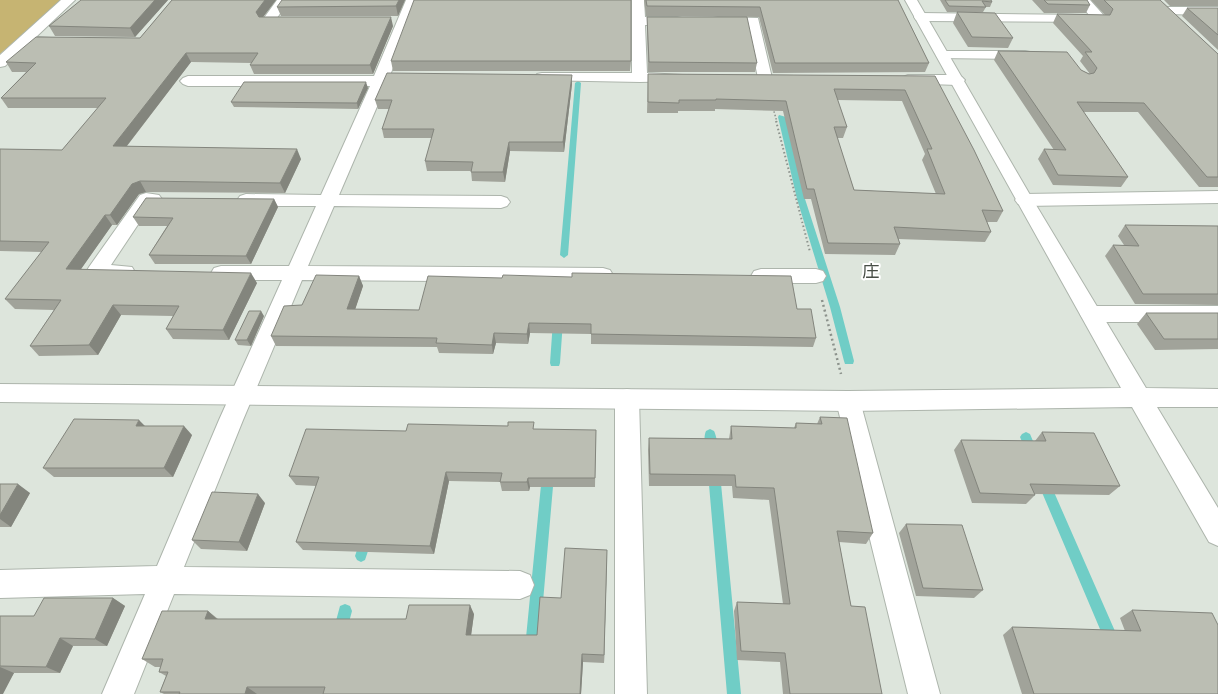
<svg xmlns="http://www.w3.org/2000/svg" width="1218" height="694" font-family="Spectral,'Noto Sans JP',serif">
<rect width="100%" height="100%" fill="#dde5dc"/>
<path fill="#c6b472" d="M0 0H62L0 54Z"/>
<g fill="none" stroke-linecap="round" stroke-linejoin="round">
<path fill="#70cdc6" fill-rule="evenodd" d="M578 81 581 83 568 255 564 258 560 255 575 83Z
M779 115 786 117 805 199 840 307 854 361 853 364H845L844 361 830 307 797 199 778 117Z
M558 317 563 321 560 363 559 366H551L550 363 553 321Z
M710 429 714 431C717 437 719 450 716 456L712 458 708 456C705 450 703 437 706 431Z
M1026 432 1030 434 1038 453 1036 456 1032 458 1028 456 1020 437 1022 434Z
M714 468 718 469 720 473 741 694H727L708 473 710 469Z
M548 470 552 471 554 475 539 648 537 653 532 655 527 653 525 648 542 475 544 471Z
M1044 478 1048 479 1050 483 1118 638 1120 643 1118 648 1113 650 1108 648 1038 483 1040 479Z
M366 533 370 535 372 539 365 560 361 562 357 560 355 556 362 535Z
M345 604 350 606 352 611 345 637 340 639 335 637 333 632 340 606Z"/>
<defs>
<path id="minor" d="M61 0H75L36 37 66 39 68 42 66 45H28L5 66 0 67V55Z
M277 0H289L277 18 298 19 300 22 298 25H263L261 22Z
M406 0H418L388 81 339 195 501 196 507 198 510 202 507 206 501 208 334 206 308 266 603 268 610 270 613 275 610 280 603 282 302 280 243 420 184 567 520 571 530 575 534 585 530 595 520 599 174 594 134 694H102L145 594 0 598V570L157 566 219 420 282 280H221L214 278 211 273 214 268 221 266H289L316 206H246L240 204 237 200 240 196 246 194 321 195 370 86H188L183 84 180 81 183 78 188 76H374Z
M632 0H644L645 17H677L682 18 684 21 682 24 677 25H645L647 73 682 75 684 78 682 81 640 82 537 80 535 77 537 74 542 73H632Z
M1077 0H1090L1107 19 1105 22 921 21 916 20 914 17 916 14 921 13 1089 15Z
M1166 7H1218V15L1161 14 1159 11 1161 8Z
M718 17 758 18 772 78 770 81H760L758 78 747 25 713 24 711 21 713 18Z
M943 51H1025L1030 52 1032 55 1030 58 1025 59 938 58 936 55 938 52Z
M908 75H957L962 77 965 80 962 83 957 85 903 83 900 80 903 77Z
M1218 191V203L1024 206 1018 204 1015 200 1018 196 1024 194Z
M146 193 159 195 162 199 159 203 151 205 111 265 132 267 135 272 132 277C119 281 102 281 89 277L86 272 89 267 140 195Z
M761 269H816L823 271 826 276 823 281 816 283H761L754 281 751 276 754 271Z
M1091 306H1218V322H1091L1084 320 1080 314 1084 308Z
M627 389 635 391 639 398 647 694H615V398L619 391Z
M848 391 856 394 860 401 940 694H908L836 401 840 394Z"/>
<path id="tertiary" d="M905 0H917L1033 200 1146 388 1218 389V407H1157L1218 508V546L1209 542 1132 407 848 411 0 402V384L848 391 1121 388Z"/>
</defs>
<use href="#minor" stroke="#adb5ac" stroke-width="2"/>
<use href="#tertiary" stroke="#adb5ac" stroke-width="2"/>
<path stroke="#8c928c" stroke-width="1.5" stroke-dasharray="1.5 2" stroke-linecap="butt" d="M773 108 777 122"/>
<path stroke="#8c928c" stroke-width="2" stroke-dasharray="1.5 2.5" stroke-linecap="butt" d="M776 121 810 252"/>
<path stroke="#8c928c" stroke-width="2.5" stroke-dasharray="2 3" stroke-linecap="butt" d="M822 300 841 374"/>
<use href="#minor" fill="#fff" fill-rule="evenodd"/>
<use href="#tertiary" fill="#fff" fill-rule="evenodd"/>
</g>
<path fill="#a1a39a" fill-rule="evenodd" d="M81 0H168L135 37 55 36 49 26Z
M172 0H276L263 17 393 26 373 74H254L250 65 252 63 191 62 127 146 301 159 285 193 146 192 139 194 117 225H112L81 269 257 283 229 340 173 339 166 329 173 316 121 315 98 355 39 356 30 346 54 310 15 309 5 299 42 252 0 251V149L62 150 98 108H8L1 98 26 72H12L6 62 140 38Z
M405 0 398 16H281L277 7Z
M644 0H898L929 63 925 72 773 73 759 17 646 16Z
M940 0H991L992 2 990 7H986L983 12H947Z
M1032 0H1087L1090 5 1086 13H1044Z
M1091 0H1160L1218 54V187H1199L1138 112H1083L1128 177 1121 187 1053 185 1038 159 1044 149 1054 150 994 60 998 51 1081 70 1090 74 1080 61 1083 56 1053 23 1057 14 1105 15Z
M1164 0H1218V6H1170Z
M1187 8H1218V50L1182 16Z
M957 12 1013 38 1008 48 968 47 953 23Z
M647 17 757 63 755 72H648L647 26Z
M391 61H631L630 71H393Z
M648 74 935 76 1003 211 997 222H987L991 232 985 242 898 239 900 244 895 255 825 254 811 199H804L783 111 715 109V111H678V113H647ZM837 100 902 101 925 154 922 160 936 194 854 190 837 138H843L847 127Z
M572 84 564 152 510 151 505 182 472 181 471 171H427L425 161 432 138H384L382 129 389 109H378L375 100Z
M368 88 358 109 234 107 231 102Z
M274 199 278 207 251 264H155L149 255 167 226H139L133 217Z
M1125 225 1218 226V305L1135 304 1105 256 1113 245H1124L1118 236Z
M359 276 363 286 355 309 419 310 797 309 816 338 813 347 591 344V334L530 333 528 344 496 343 493 354 439 353 437 347 276 346 271 336 302 305Z
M1146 313H1218V349L1155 350 1137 324Z
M264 316 251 346 238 345 235 340Z
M820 417 873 533 866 544 839 542 851 606 882 694H783L780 662 737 660 734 611 737 602 783 604 769 500 733 498 732 486H649L648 450 649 438 729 439 731 426 794 428 796 423 817 424Z
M145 426 192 435 173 477H54L43 468Z
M596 430 595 487H530L529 491H502L500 482 449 481 434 554 303 550 296 542 316 486 296 485 289 476 406 431Z
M1042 432 1120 486 1109 495 1035 494V495L1026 504 972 503 954 450 961 440 1035 441Z
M0 484 30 493 11 527H0Z
M265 503 247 551 201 549 192 540Z
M906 524 983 590 974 598 916 596 899 533Z
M607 550 604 663 583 662 581 694H164L160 692 166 676 159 672 160 667H155L142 659 208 611 218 619H406L474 614 471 635H537L561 598Z
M113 598 125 606 107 646H73L60 673H14L0 694V616H34Z
M1132 610 1218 694H1022L1003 635 1012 627 1125 631 1120 618Z"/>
<path fill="#83857d" d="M155 0H168L135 37 130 28Z
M265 0H276L260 21 256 12Z
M399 0H405L398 16 396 6Z
M391 17 393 26 373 74 370 65Z
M186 53 191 62 119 156 113 146Z
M572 75V84L564 152 563 142Z
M366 82 368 88 358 109 357 103Z
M509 142 510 151 505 182 503 172Z
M297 149 301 159 285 193 280 183Z
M140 181 146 192 139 194 117 225 110 215 132 184Z
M274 199 278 207 251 264 246 256Z
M105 215 112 225 74 279 66 269Z
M251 273 257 283 229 340 223 330Z
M359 276 363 286 352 319 347 309Z
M113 305 121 315 98 355 89 345Z
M261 311 264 316 251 346 247 340Z
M529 323 530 333 528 344 527 334Z
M494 333 496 343 493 354 492 345Z
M139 420 148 429 136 426Z
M184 426 192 435 173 477 164 468Z
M446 472 449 481 434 554 430 546Z
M528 478 530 487 529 491 527 482Z
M18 484 30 493 11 527 0 519V515Z
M258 494 265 503 247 551 239 542Z
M607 550V559L604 663V655Z
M113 598 125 606 107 646 95 639Z
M470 605 474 614 470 643 466 635Z
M208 611 218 620 205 619Z
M60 638 73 646 60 673 46 667Z
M582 654 583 662 581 694H580Z
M0 667 14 673 3 694H0Z
M247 687 257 694H245Z"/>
<path fill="#bbbeb3" stroke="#83857d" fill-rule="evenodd" d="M81 0H155L130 28 49 26Z
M172 0H265L256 12 259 17H391L370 65H250L258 53H186L113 146 297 149 280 183 140 181 132 184 110 215H105L66 269 251 273 223 330 166 329 179 306 113 305 89 345 30 346 61 300 5 299 49 242 0 241V149L62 150 106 98H1L36 63 6 62 36 37 140 38Z
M282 0H399L396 6 277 7Z
M414 0H631V61H391Z
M646 0H898L929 63H775L760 7 647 6Z
M945 0H991L992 2 982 1 986 7 949 6Z
M1044 0H1087L1090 5 1048 4Z
M1104 0H1160L1218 54V177H1207L1144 103 1077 102 1128 177 1058 175 1044 149 1066 150 998 51 1067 52 1081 70 1089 74 1094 73 1097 68 1085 52H1092L1057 14 1110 15 1113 9Z
M1187 8H1218V35Z
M957 12 995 13 1013 38 972 37Z
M647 17H747L757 63 649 62Z
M387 73 572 75 563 142H509L503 172H471L473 162 425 161 434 129H382L392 100H375Z
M648 74 935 76 974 150 1003 211 982 210 991 232 894 227 900 244 828 243 814 189H807L786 101 716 99V100H679V103L648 102ZM834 89 905 90 932 149H927L945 194 854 190 834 127H847Z
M244 82H366L357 103 231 102Z
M146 198 274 199 246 256 149 255 173 218 133 217Z
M1125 225 1218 226V294H1143L1113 245 1139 246Z
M572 273 791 276 797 309H811L816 338 591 334V324L529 323 527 334 494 333 492 345 436 343 437 338 271 336 284 306 302 305 316 275 359 276 347 309 419 310 428 276 502 278 503 275 572 277Z
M249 311H261L247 340H235Z
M1146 313H1218V339H1164Z
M820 417 847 418 873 533 837 531 851 606 865 607 882 694H790L785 653 741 651 737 602 790 604 774 488 736 487 735 475 650 474 649 438 732 439 731 426 796 428V423L822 424Z
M74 419 139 420 136 426H184L164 468H43Z
M508 422H534L533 429 596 430 595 478H528L527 482H500L502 473 446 472 430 546 296 542 319 477 289 476 306 429 406 431 408 424 508 426Z
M1042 432 1094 433 1120 486 1030 484 1035 495 980 493 961 440 1046 441Z
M0 484H18L0 515Z
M212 492 258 494 239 542 192 540Z
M906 524 962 525 983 590 923 588Z
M565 548 607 550 604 655 582 654 580 694H323L325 687H247L245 694H179L180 692H160L168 672H159L163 659H142L162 611H208L205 619H406L409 605H470L466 635H537L540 597 561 598Z
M44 598H113L95 639 60 638 46 667 0 666V616H34Z
M1132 610 1212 613 1218 625V694H1034L1012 627 1141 631Z"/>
<g text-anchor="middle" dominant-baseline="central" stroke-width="4" stroke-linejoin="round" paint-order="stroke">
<g font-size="17" fill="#474e46" stroke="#fff">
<text x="871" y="272">庄</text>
</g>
</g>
</svg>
